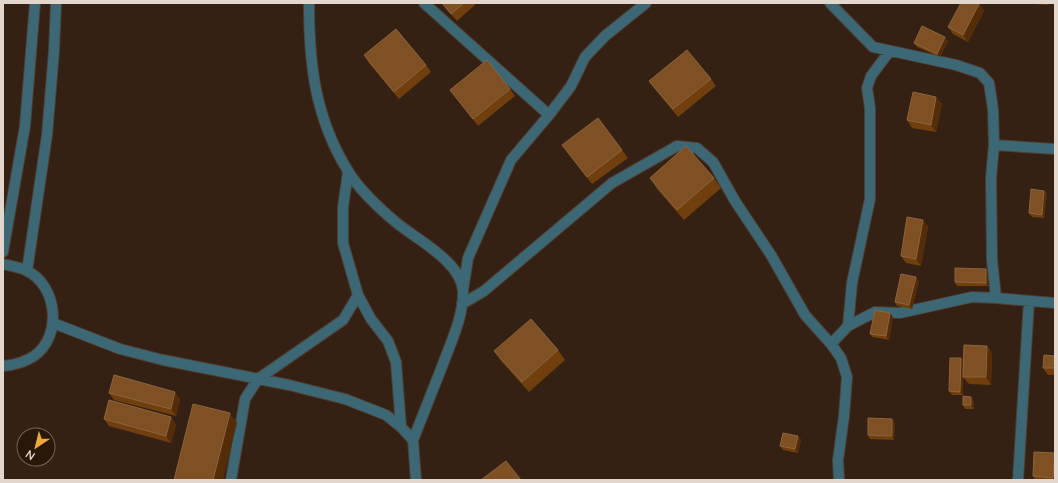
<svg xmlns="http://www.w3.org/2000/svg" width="1058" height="483" font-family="Lato,sans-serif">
<rect width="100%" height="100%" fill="#342114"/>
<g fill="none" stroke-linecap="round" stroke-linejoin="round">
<defs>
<path id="minor" d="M309 3C309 64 315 118 348 171 359 189 381 210 398 224 418 240 461 262 463 291 464 315 451 342 443 364 433 389 423 415 413 440
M424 3 549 115
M830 3 873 47 956 65 980 73 989 83 993 109 994 145 991 178 992 260 996 298 1055 303
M994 145 1055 149
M348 172 343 207V243L358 295 371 319 388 341 396 362 401 427
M3 252 25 126 35 3
M3 264C10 266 20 267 27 271 57 285 63 336 34 356 24 363 15 365 3 366
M27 271 47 135 54 51 56 3
M463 290 468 258 511 160 549 115 571 86 585 57 605 36 646 3
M462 304 484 291 612 183 677 146 697 148 713 162 735 201 771 255 805 315 831 344 841 358 847 377 844 416 838 460 839 480
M53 323 120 349 163 360 289 385 345 399 386 415 401 427 413 440 416 480
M848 326 852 283 870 199V108L867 88 871 76 889 52
M831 344 848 326 875 312 900 313 972 297 996 298
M231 480 245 399 258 379 343 320 358 295
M1018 480 1029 301"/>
</defs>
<use href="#minor" stroke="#503e32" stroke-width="12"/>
<use href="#minor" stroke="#3c6876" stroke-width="10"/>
</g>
<path fill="#713f0e" d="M441 3H477L457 21Z
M1023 3H1048V5Z
M979 4 984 11 968 42 953 34 948 27Z
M948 41 940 57 917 47 914 43Z
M364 55 426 65 431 72 399 99 369 63Z
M711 79 716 86 678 117 654 88 649 81Z
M510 89 515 96 478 126 450 90Z
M936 97 942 104 936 132 912 128 907 120Z
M562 145 622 150 628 158 592 184Z
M650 178H714L721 188 684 220 657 189Z
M1044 191 1047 194 1044 218 1032 217 1029 213Z
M923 220 928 227 921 266 906 263 901 256Z
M986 269 988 272V286H957L955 282Z
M919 281 912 309 897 306 895 302Z
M893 317 889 340 873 337 870 334Z
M987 346 992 353 991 385 969 384 963 377V395H952L949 391 961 358 964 361Z
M558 350 565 360 529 392 501 361 494 351Z
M1055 356V375H1048L1043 368Z
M109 393 180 399 176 416 114 400Z
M974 401V409H965L963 405Z
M171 417 176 425 171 443 109 426 104 419Z
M895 422 894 440 870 439 868 435Z
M798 436 801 440 798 453 783 450 780 446Z
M1034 452 1055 480H1035L1033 476Z"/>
<path fill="#542c08" d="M979 4 984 11 968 42 963 35Z
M945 37 948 41 940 57 937 54Z
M936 97 942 104 936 132 931 125Z
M1044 191 1047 194 1044 218 1042 215Z
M923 220 928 227 921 266 916 259Z
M986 269 988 272V286L986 283Z
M916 277 919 281 912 309 909 305Z
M890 313 893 317 889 340 886 336Z
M987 346 992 353 991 385 986 377Z
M961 358 964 362 963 395 960 392Z
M175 392 180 399 176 416 171 409Z
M971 397 974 401V409L971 405Z
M230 413 237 423 223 480H213Z
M171 417 176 425 171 443 166 436Z
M892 419 895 422 894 440 892 436Z
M798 436 801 440 798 453 795 449Z
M1055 453V480L1053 478Z"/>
<path fill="#7e5023" stroke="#8d653e" d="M442 3H464L451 14Z
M961 3H977L979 4 963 35 948 27Z
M922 26 945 37 937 54 914 43Z
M396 29 426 65 394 92 364 55Z
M687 50 711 79 673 109 649 81Z
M487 60 510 89 473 119 450 90Z
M913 92 936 97 931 125 907 120Z
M598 118 622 150 587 177 562 145Z
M686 146 714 178 677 210 650 178Z
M1031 189 1044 191 1042 215 1029 213Z
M907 217 923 220 916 259 901 256Z
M955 268 986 269V283L955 282Z
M901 274 916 277 909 305 895 302Z
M875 310 890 313 886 336 870 334Z
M531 319 558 350 522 382 494 351Z
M964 345 987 346 986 377H963Z
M1044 355 1055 356V368H1043Z
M950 358H961L960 392 949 391Z
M114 375 175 392 171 409 109 393Z
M963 396 971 397V405H963Z
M109 400 171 417 166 436 104 419Z
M193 404 230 413 213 480H174Z
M868 418 892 419V436L868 435Z
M783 433 798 436 795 449 780 446Z
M1034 452 1055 453 1053 478 1033 476Z
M506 461 521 480H481Z"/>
<rect width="1058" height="483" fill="none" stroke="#e2d6cd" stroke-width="8"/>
<g transform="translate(36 447) rotate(215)"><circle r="19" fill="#29180a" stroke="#736458"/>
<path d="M0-3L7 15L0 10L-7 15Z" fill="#eca93a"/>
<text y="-6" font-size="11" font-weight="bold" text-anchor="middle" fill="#e2d6cd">N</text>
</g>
</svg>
